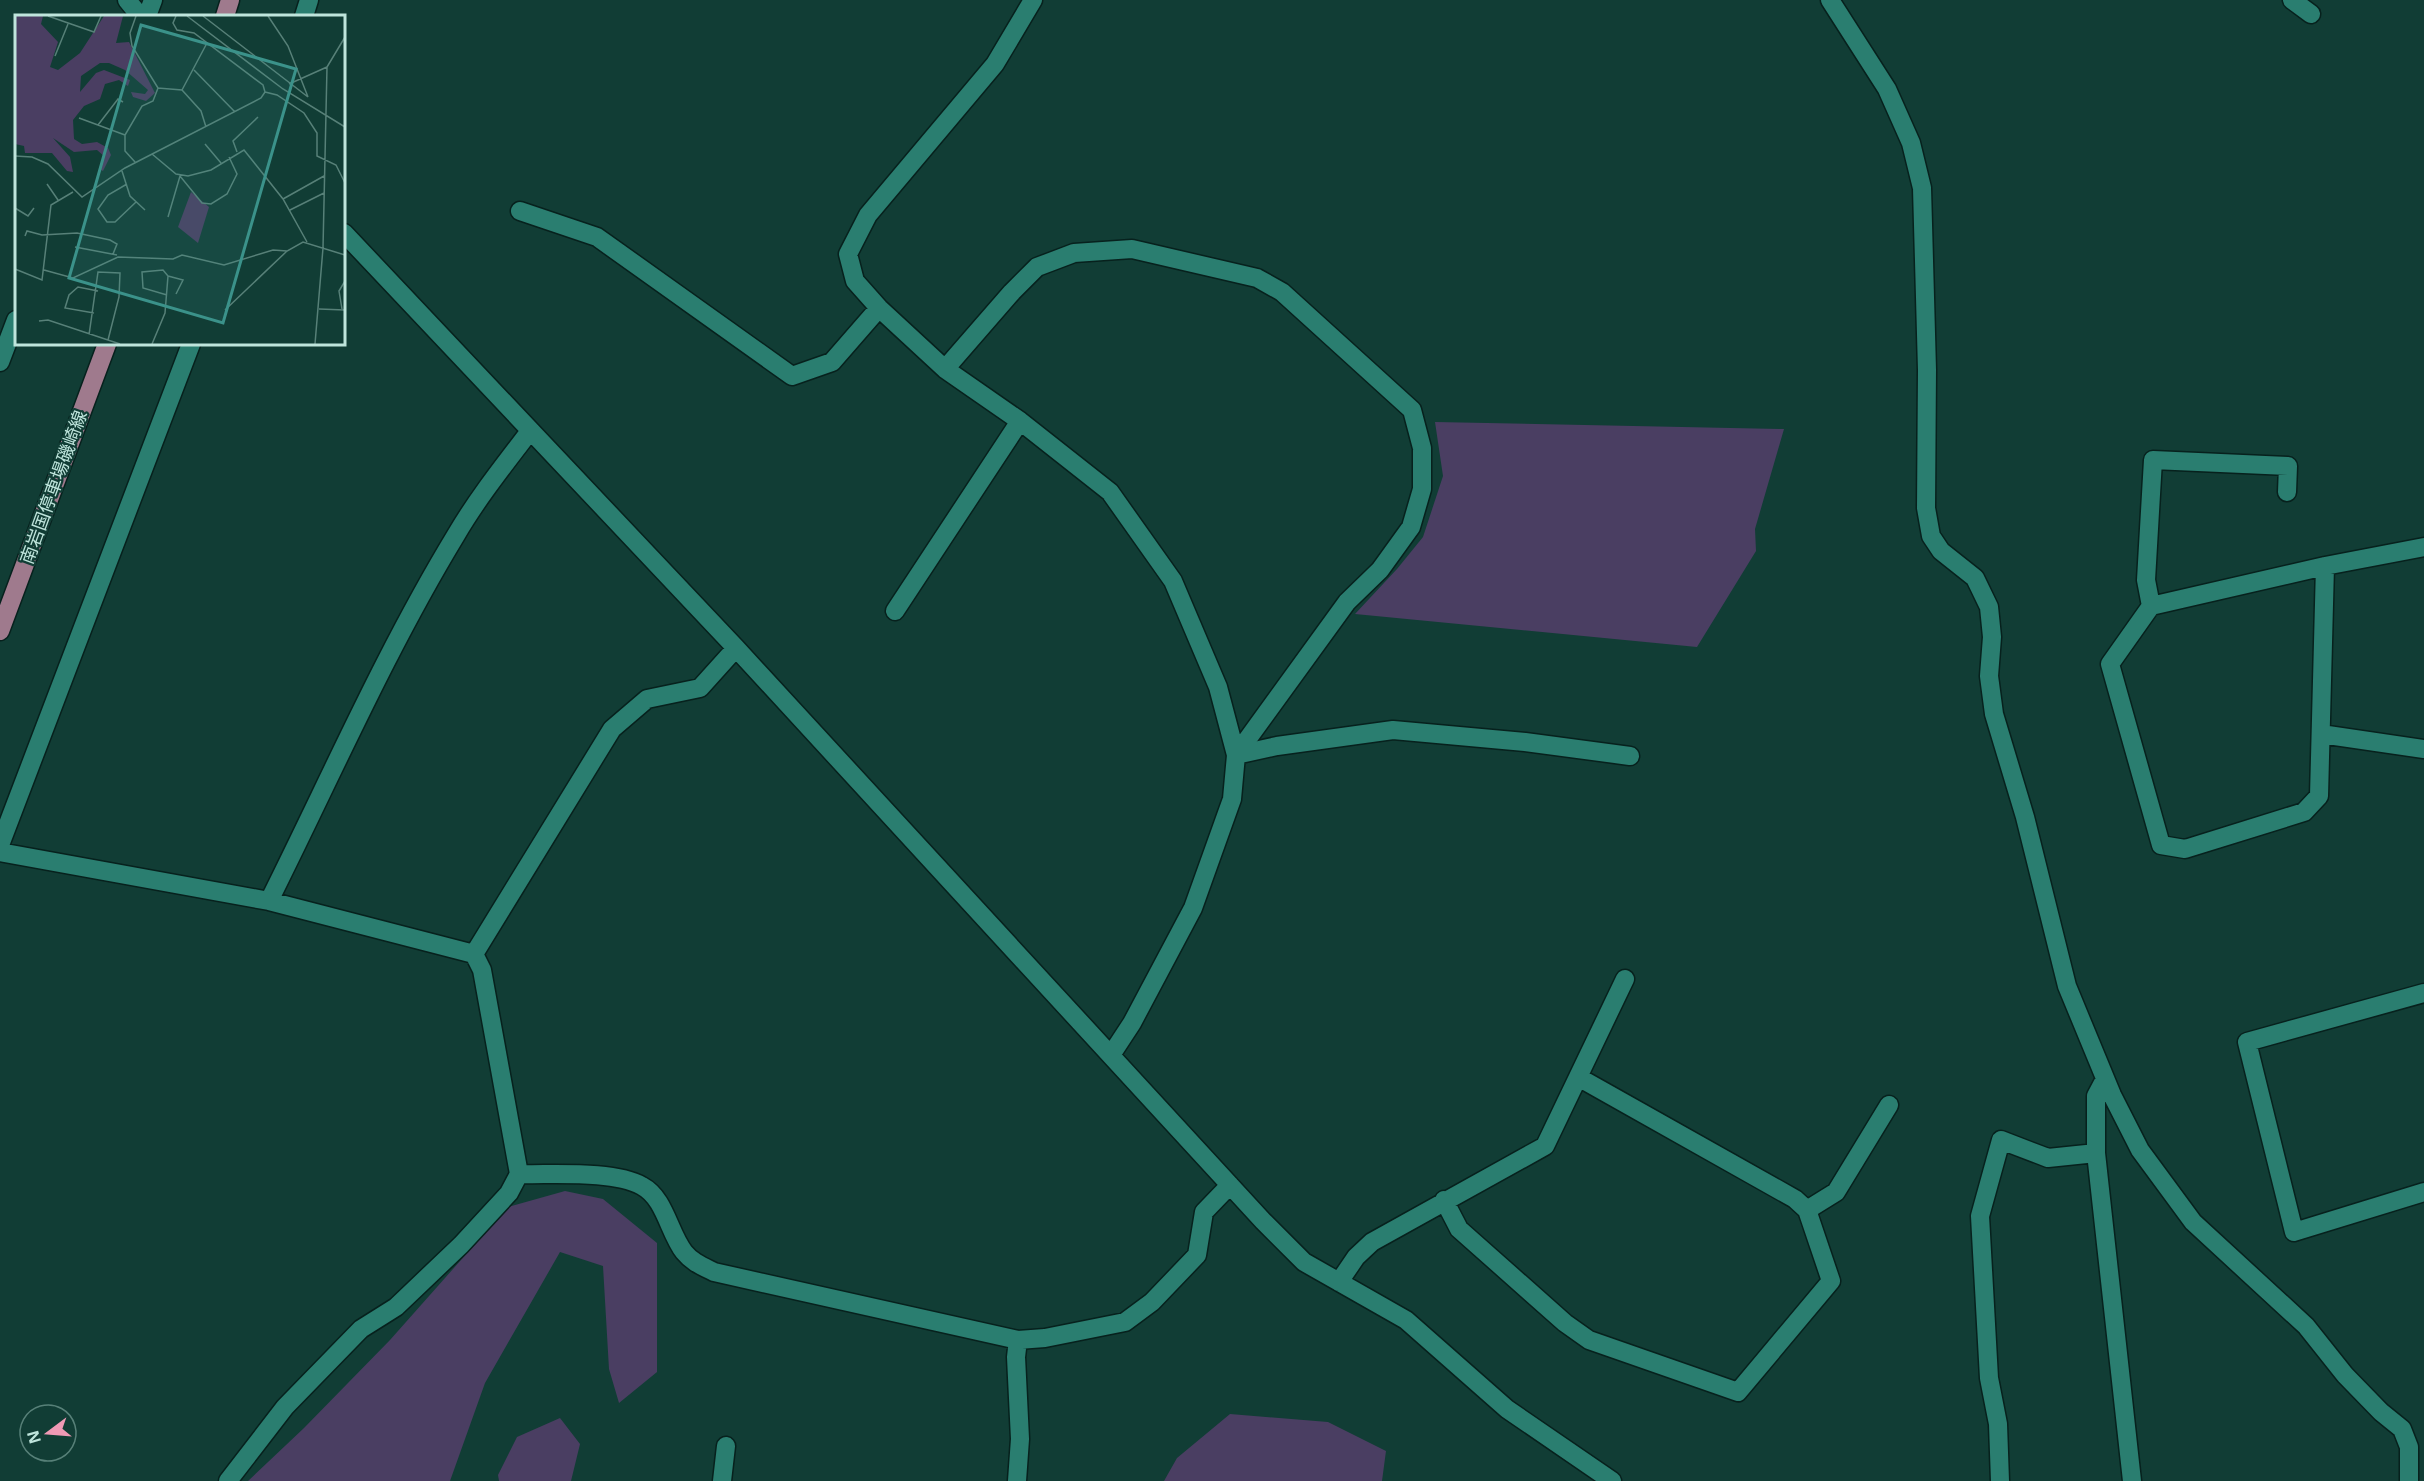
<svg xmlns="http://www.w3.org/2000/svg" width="2424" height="1481" font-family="'Open Sans','Noto Sans JP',sans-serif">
<rect width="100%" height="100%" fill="#113d35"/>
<path fill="#4a3e62" d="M1435 422 1784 429 1755 529 1756 551 1697 647 1355 614 1397 569 1423 537 1443 476Z
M565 1191 603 1199 657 1243V1372L619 1403 609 1369 603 1266 560 1252 485 1383 450 1481H248L304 1428 390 1340 508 1207Z
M1230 1414 1328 1422 1386 1451 1382 1481H1164L1177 1458Z
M560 1418 580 1444 571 1481H499L498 1475 517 1437Z"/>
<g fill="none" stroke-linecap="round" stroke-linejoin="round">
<defs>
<path id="minor" d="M127 0 140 16
M1033 0 995 64 868 215 848 254 855 281 879 308 945 369 1020 421 1110 492 1173 581 1218 687 1236 755 1232 799 1193 908 1132 1023 1111 1055
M1830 0 1887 89 1911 143 1922 188 1927 370 1926 508 1931 536 1941 551 1975 578 1989 607 1992 637 1989 676 1994 714 2025 817 2067 986 2112 1095 2140 1150 2193 1222 2306 1326 2345 1375 2381 1412 2402 1429 2409 1447V1481
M2292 0 2311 14
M147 16 153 0
M304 16 309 0
M520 211 597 237 792 376 832 362 879 308
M344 233 736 648 1263 1221 1304 1262 1406 1320 1507 1409 1612 1481
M0 362 16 320
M945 369 1012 292 1037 267 1074 253 1132 249 1257 278 1282 292 1412 410 1422 448V489L1411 527 1380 570 1347 602 1236 755 1277 746 1393 730 1525 742 1630 756
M2287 492 2288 466 2153 460 2146 580 2151 606 2325 566 2424 547
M2151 606 2110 664 2161 845 2185 849 2304 812 2319 796 2325 566
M895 611 1020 421
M2321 734 2424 749
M0 845 191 344
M0 852 269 901 474 954
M269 901C330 779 385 652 456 535 477 499 504 465 530 431
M474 954 482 970 519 1174C552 1175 614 1170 642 1186 665 1198 669 1233 684 1252 692 1262 702 1266 714 1272L1018 1340 1045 1338 1125 1322 1152 1302 1197 1255 1204 1212 1230 1185
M474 954 612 729 647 699 700 688 736 648
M2424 993 2247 1042 2294 1232 2424 1192
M2105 1079 2096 1096V1153L2132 1481
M1444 1200 1459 1229 1565 1323 1589 1340 1738 1392 1831 1281 1807 1210 1795 1199 1578 1077
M1807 1210 1836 1192 1889 1105
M1339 1282 1356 1257 1372 1242 1545 1146 1625 979
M228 1481 285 1407 361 1329 396 1307 461 1245 509 1193 519 1174
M722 1481 726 1446
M1017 1481 1020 1439 1016 1357 1018 1340
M2000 1481 1998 1424 1989 1378 1980 1216 2001 1140 2048 1158 2096 1153"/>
<path id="major" d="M225 16 230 0
M0 631 107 344"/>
</defs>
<use href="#minor" stroke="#07211d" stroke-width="21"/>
<use href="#major" stroke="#07211d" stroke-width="21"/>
<use href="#minor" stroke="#2a7e70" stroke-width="18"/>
<use href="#major" stroke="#9f7a8d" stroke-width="18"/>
</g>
<g text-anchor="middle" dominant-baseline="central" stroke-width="4.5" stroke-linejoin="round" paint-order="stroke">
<g font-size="18" fill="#bfe5dc" stroke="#113d35">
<text transform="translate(53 487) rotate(-70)">南岩国停車場磯崎線</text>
</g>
</g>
<g transform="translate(15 15)">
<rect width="330" height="330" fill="#113d35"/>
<path d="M0 1H28L26 9 43 27 35 52 43 55 65 38 89 1H108L101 28 114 27 140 78 131 86 118 82 116 77 130 79 133 75 110 55 94 48H85L66 61 65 77 81 58 89 55 115 65 113 71 104 65 90 69 85 84 69 91 58 105 59 124 67 129 82 127 93 133 96 140 88 156 84 154 89 141 82 135 59 137 38 123 55 142 58 157 52 156 37 138H10L9 131 0 129ZM176 177 194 192 183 228 163 212Z" fill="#4a3e62"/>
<path fill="none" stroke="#578078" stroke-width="1.5" d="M33 1 79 17 86 1M121 1 115 18 117 31 143 73M161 1 158 8 162 15 179 18 248 70 250 77M172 1 268 74 330 112M188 1 293 82M253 1 273 31 293 82M40 41 53 9M179 55 220 97M274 69 312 52M167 75 192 28M250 77 262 80 289 98 302 118V141L321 150 330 168M64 103 110 120M83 110 103 84 108 87M190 129 206 148M222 137 218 126 243 102M137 139 161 159 173 161 196 155 229 135 268 184 292 227M0 141 17 142 33 149 67 182 110 153 246 83 250 77M120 147 110 136V120L127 91 138 86 143 73 167 75 186 96 191 112M107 156 115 181 130 195M32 169 43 185M112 169 93 180 83 194 92 207H100L121 187M268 184 309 161M0 193 13 201 19 193M275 195 309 178M153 202 165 161 187 188 196 189 212 179 222 159 214 142M10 221 12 216 27 220 62 218 95 225 102 229 98 239M60 232 102 240M0 254 27 265 36 190 58 177M29 255 58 263 103 242 158 244 167 240 209 250 258 235 272 236M152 280 128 273 127 257 148 255 153 261M304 294 330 295M327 294 324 276 330 266M210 295 272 236 288 227 330 240M79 298 50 293 54 280 63 272 83 276M24 306 33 305 105 329M74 320 83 257 105 258 104 282 93 325M137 329 150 298 153 261 168 265 161 279M300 329 308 233 312 52 330 22"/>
<path fill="#3b928a" fill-opacity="0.15" stroke="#3b928a" stroke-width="3" d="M126 10 281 54 208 308 54 263Z"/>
<rect width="330" height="330" fill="none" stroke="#bfe5dc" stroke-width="3"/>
</g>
<g transform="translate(48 1433) rotate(254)"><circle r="28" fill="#113d35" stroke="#578078" stroke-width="1.5"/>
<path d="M0-4.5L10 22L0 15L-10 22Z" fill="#f09ab5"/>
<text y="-9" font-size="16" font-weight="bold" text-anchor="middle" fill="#bfe5dc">N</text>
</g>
</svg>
